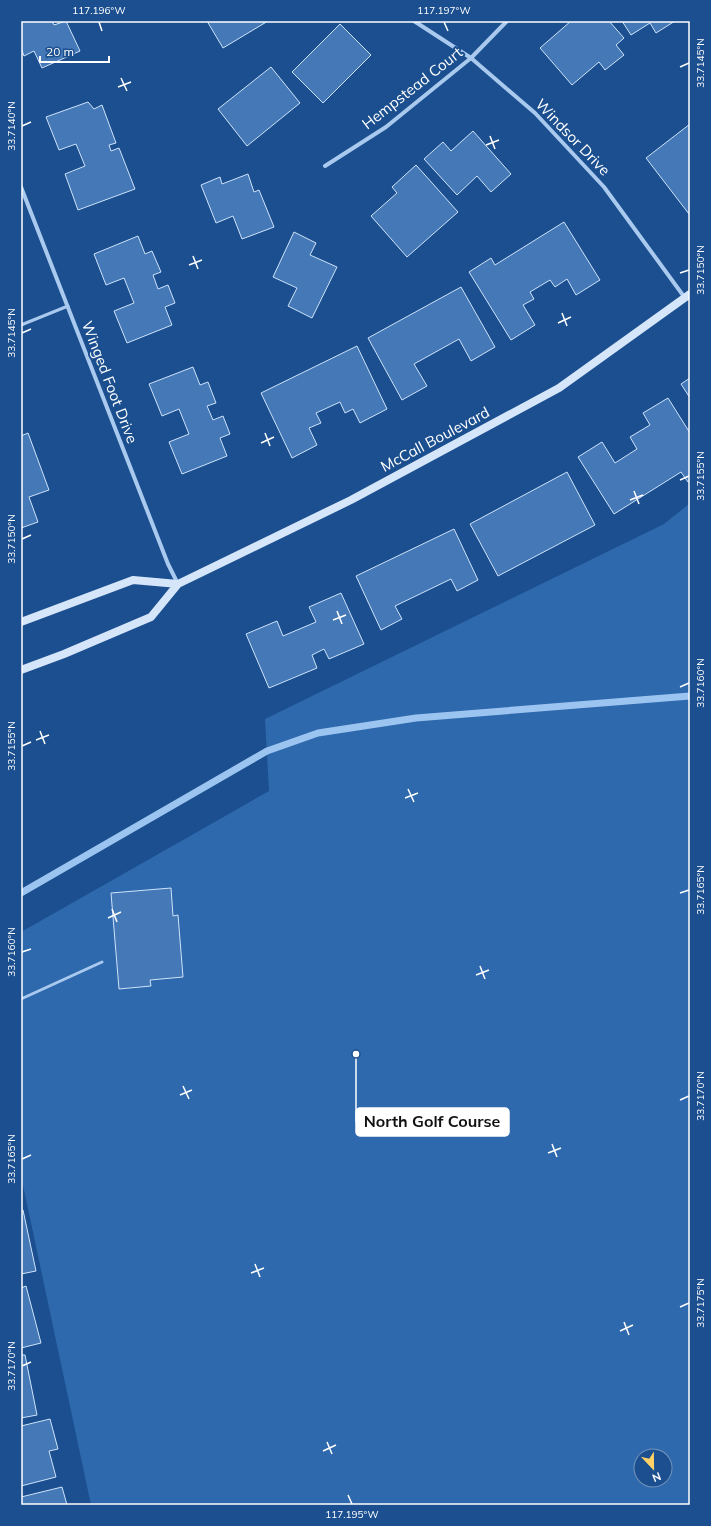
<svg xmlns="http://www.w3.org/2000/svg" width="711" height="1526" font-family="Mulish,sans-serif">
<rect width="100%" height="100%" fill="#1b4f8f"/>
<path fill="#2e69ad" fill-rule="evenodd" d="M690 503V1505H91L21 1176V932L269 791 265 719 664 524ZM641 1456H665V1480H641Z"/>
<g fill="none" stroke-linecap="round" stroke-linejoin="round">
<path stroke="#9cc4f0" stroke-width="7" d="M21 893 267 751 318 733 416 718 690 696"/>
</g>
<path fill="#4478b7" stroke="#cfe3fa" d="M21 21H52L54 25 66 21 80 51 42 68 34 51 24 56 21 48Z
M207 21H268L223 48Z
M571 21H609L624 38 616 45 624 55 605 70 599 62 572 85 540 48Z
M622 21H675L656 33 650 23 631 35Z
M340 24 371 55 323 103 292 72Z
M271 67 300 103 247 146 218 109Z
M88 102 94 109 102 105 116 143 109 145 111 151 119 148 135 189 78 210 65 174 85 166 76 144 59 150 46 117Z
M690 124V214H689L646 158Z
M473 131 511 174 491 192 477 176 457 195 424 159 443 142 451 151Z
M416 165 458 212 407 257 371 216 397 193 392 187Z
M248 174 254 192 259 190 274 227 242 239 233 216 216 223 201 185 220 177 222 184Z
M564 222 600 280 576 295 567 279 555 287 550 280 530 292 534 299 523 305 535 325 511 340 469 272 491 258 495 265Z
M294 232 316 243 310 255 337 267 312 318 288 306 297 288 273 277Z
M138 236 145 254 152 251 161 272 153 275 158 289 168 285 175 303 165 307 172 325 127 343 114 311 134 303 124 278 106 285 94 254Z
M461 287 495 347 471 361 459 339 414 364 427 386 402 400 368 338Z
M357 346 387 409 360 423 353 409 345 413 340 402 316 413 321 423 309 428 317 445 292 458 261 393Z
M193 367 200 385 208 382 216 403 207 406 213 420 223 416 230 434 220 438 227 456 182 474 169 442 189 434 179 409 162 416 149 384Z
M690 378V398L681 384Z
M668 398 690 433V481L688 482 681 472 614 514 578 457 602 442 615 463 637 449 630 437 650 425 643 413Z
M28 433 49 490 29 497 38 522 21 528V436Z
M567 472 595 525 498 576 470 524Z
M454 529 478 580 457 591 451 579 395 606 402 619 381 630 356 576Z
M341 593 364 644 329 659 324 649 312 655 317 668 269 688 246 634 277 621 283 636 316 622 309 607Z
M171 888 173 916 178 915 183 977 150 980 151 986 119 989 111 893Z
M23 1210 36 1271 21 1274V1211Z
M26 1286 41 1343 21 1348V1288Z
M21 1355H25L37 1415 21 1418Z
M50 1419 58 1449 49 1451 56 1477 21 1486V1426Z
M62 1487 67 1505H21V1497Z"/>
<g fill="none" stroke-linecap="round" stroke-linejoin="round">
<path stroke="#a9c9ee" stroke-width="3" d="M21 325 68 306
M21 999 102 962"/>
<path stroke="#a9c9ee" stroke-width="4" d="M414 21 471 58 535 113 604 187 685 298
M325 166 386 127 471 58 507 21
M21 187 168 564 178 584"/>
<path stroke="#d6e6fa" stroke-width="8" d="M21 622 133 580 178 584
M21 670 64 654 151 617 178 584 351 500 559 388 690 294"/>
</g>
<path fill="none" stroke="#fff" stroke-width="1.5" d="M99 22 102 31M444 22 448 31M680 67 689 63M121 78 127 91M118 87 131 82M22 126 31 122M490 136 495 149M486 145 499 140M193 256 198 269M189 265 202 260M680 273 689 270M562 313 567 326M558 323 571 317M22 333 31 329M265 433 270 446M261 443 274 437M680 480 689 476M634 491 639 504M630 500 643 495M22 539 31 535M337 611 342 624M333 620 346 615M680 687 689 683M40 731 45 744M36 740 49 735M22 746 31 742M408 789 414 802M405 798 418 793M680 893 689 890M112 909 117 922M108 918 121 912M22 952 31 949M480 966 485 979M476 975 489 970M183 1086 189 1099M180 1095 192 1090M680 1100 689 1096M552 1144 557 1157M548 1153 561 1148M22 1159 31 1155M255 1264 260 1277M251 1273 264 1268M680 1307 689 1303M624 1322 629 1335M620 1331 633 1325M22 1366 31 1362M327 1442 332 1454M323 1451 336 1445M348 1495 352 1504"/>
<g text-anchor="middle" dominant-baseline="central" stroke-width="4" stroke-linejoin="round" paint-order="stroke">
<g font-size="15" fill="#fff" stroke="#1b4f8f">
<text transform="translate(412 88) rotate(-38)">Hempstead Court</text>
<text transform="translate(573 137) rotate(46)">Windsor Drive</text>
<text transform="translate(110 382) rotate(69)">Winged Foot Drive</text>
<text transform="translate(435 439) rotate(-28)">McCall Boulevard</text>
</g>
</g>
<path fill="none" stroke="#fff" stroke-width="1.5" d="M356 1054L356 1122"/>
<circle fill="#fff" stroke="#1b4f8f" stroke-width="1.5" cx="356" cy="1054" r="4"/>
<rect fill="#fff" stroke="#fff" stroke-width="1.5" x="356" y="1108" width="153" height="28" rx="4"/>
<g font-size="16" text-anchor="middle" font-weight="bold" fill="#111">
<text x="432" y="1127">North Golf Course</text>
</g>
<rect width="711" height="1526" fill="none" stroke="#1b4f8f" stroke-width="44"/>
<g transform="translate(653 1468) rotate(158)"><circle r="19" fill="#1b4f8f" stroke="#7695bc"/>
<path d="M0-3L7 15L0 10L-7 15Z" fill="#ffd166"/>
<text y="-6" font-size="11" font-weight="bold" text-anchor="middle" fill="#ffffff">N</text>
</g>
<path d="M40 56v6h69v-6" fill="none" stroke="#ffffff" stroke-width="2"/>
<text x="46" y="56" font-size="12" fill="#ffffff" stroke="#1b4f8f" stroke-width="3" paint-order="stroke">20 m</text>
<rect x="22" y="22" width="667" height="1482" fill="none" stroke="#fff" stroke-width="1.5"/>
<g font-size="10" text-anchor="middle" fill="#fff">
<text x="99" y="14">117.196°W</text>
<text x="444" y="14">117.197°W</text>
<text transform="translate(700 63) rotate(-90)" y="4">33.7145°N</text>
<text transform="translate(11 126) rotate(-90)" y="4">33.7140°N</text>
<text transform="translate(700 270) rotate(-90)" y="4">33.7150°N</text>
<text transform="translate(11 333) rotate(-90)" y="4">33.7145°N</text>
<text transform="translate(700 476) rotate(-90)" y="4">33.7155°N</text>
<text transform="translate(11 539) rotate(-90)" y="4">33.7150°N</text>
<text transform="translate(700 683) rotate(-90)" y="4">33.7160°N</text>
<text transform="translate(11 746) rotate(-90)" y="4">33.7155°N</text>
<text transform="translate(700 890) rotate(-90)" y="4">33.7165°N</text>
<text transform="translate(11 952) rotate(-90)" y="4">33.7160°N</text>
<text transform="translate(700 1096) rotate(-90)" y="4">33.7170°N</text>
<text transform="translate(11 1159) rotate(-90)" y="4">33.7165°N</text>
<text transform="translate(700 1303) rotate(-90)" y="4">33.7175°N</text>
<text transform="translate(11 1366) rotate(-90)" y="4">33.7170°N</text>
<text x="352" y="1518">117.195°W</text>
</g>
</svg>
